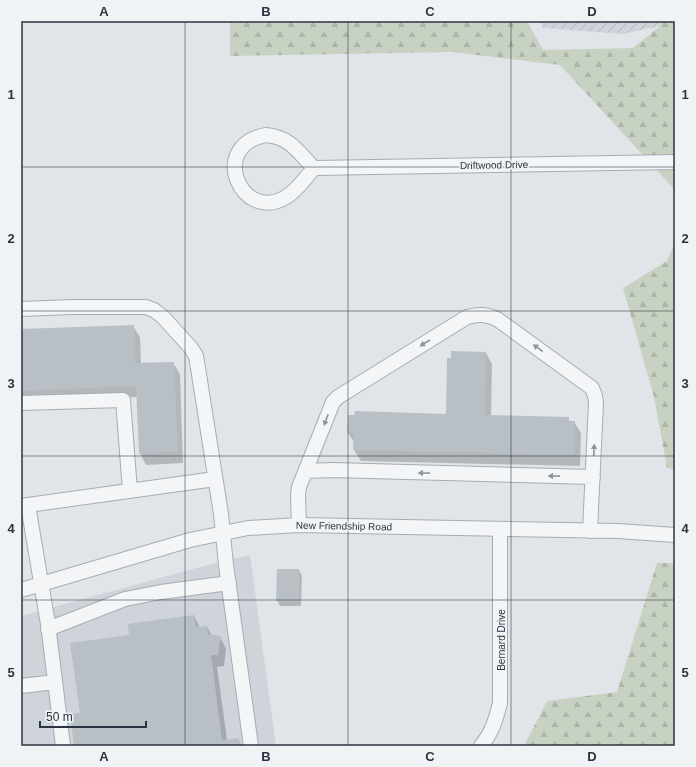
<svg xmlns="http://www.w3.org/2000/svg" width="696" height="767" font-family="Arial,sans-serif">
<defs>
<pattern id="industrial-furrows" width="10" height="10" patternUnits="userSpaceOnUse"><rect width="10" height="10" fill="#cfd4db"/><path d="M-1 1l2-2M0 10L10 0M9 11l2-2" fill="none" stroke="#b2b7bd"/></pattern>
<pattern id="forest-firs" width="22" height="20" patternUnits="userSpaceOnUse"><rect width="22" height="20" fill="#c8d2c2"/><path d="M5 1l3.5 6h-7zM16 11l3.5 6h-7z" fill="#acb5a8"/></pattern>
</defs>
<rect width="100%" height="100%" fill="#e1e5e9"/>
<path fill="#cfd4db" d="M250 555 276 746H21V616L211 564Z"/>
<path fill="url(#industrial-furrows)" d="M540 21H659L660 26 623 34 543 28Z"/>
<path fill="url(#forest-firs)" d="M230 21H527L543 50 633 48 660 26V21H675V190L560 65 452 52 230 56Z
M675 243V470L667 468 654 397 623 288 667 261Z
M657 563H675V746H524L547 701 617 692Z"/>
<path fill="#0003" d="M133 326 140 337 141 364 173 363 180 374 183 463 146 465 140 453 138 397 21 402V330Z
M486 353 492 364 491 416 568 418 570 422H574L581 433 580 466 361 461 354 450 355 443 348 433 447 415Z
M299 570 302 576 301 606H280L277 600Z
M194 616 200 628 207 627 212 636 220 637 226 649 224 666 217 667 227 740 238 739 242 746H75L81 714 130 636Z"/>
<path fill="#b8bfc5" d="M134 325 135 363 174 362 178 452 139 454 136 386 21 391V329Z
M451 351 486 352 485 415 569 417V421H575L574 455 353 450 354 433H347L348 415H354L355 411 446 414 447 358H451Z
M277 569H299V601H276Z
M194 615 196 627 207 626 208 634 221 636 218 655H211L222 740 239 738 240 746H74L70 714 80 713 70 643 129 635 128 624Z"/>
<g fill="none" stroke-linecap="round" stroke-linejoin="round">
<defs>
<path id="minor" d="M266 135C290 137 298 152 314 168 305 178 297 191 286 197 242 224 207 146 266 135Z
M314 168 675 162
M21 309 72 307H146L154 310 163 317 191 348 196 356 198 368 221 514 226 565 251 746
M21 403 123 400 130 491
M306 471 332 470 593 477
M28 505 48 624 63 746
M21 506 215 479
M299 525 298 494 299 487 333 402 338 397 467 317C478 314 486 314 497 319L592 388 595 396 596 403 590 531
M21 590 190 540 248 528 299 525 618 531 675 535
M48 629 125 599 161 592 229 583
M21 686 55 682
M481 746C492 733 496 719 500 703V529"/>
</defs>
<use href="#minor" stroke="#a6acb3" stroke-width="16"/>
<use href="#minor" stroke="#f3f5f7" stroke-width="14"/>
</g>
<defs><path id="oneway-solid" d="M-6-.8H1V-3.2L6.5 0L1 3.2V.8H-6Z"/></defs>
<g fill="#8e949c">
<use href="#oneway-solid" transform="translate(425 343) rotate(148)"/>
<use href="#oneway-solid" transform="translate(538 348) rotate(-144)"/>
<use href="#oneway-solid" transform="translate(326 420) rotate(111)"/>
<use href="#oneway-solid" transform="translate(594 450) rotate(-87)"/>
<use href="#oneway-solid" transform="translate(424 473) rotate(-179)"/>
<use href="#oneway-solid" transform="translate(554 476) rotate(-179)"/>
</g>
<path fill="none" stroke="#2a3440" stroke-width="1" stroke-opacity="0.55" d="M185 21V746M348 21V746M511 21V746M21 167H675M21 311H675M21 456H675M21 600H675"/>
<g text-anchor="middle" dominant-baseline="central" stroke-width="3" stroke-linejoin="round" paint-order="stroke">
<g font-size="10" fill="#2a3440" stroke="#f0f3f6">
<text transform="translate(494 165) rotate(-1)">Driftwood Drive</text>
<text transform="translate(344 526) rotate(1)">New Friendship Road</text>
<text transform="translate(501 640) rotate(-90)">Bernard Drive</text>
</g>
</g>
<rect width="696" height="767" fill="none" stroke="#f0f3f6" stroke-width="44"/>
<path d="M40 721v6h106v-6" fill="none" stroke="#2a3440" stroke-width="2"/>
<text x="46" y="721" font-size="12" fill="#2a3440" stroke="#f0f3f6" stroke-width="3" paint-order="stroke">50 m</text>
<rect x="22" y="22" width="652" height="723" fill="none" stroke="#2a3440" stroke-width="1.5"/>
<g font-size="13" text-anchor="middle" font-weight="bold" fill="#2a3440">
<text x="104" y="16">A</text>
<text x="266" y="16">B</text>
<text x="430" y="16">C</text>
<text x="592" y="16">D</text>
<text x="11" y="99">1</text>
<text x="685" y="99">1</text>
<text x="11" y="243">2</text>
<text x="685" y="243">2</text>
<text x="11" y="388">3</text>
<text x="685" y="388">3</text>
<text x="11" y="533">4</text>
<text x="685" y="533">4</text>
<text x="11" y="677">5</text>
<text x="685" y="677">5</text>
<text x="104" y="761">A</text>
<text x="266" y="761">B</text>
<text x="430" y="761">C</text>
<text x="592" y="761">D</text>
</g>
</svg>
